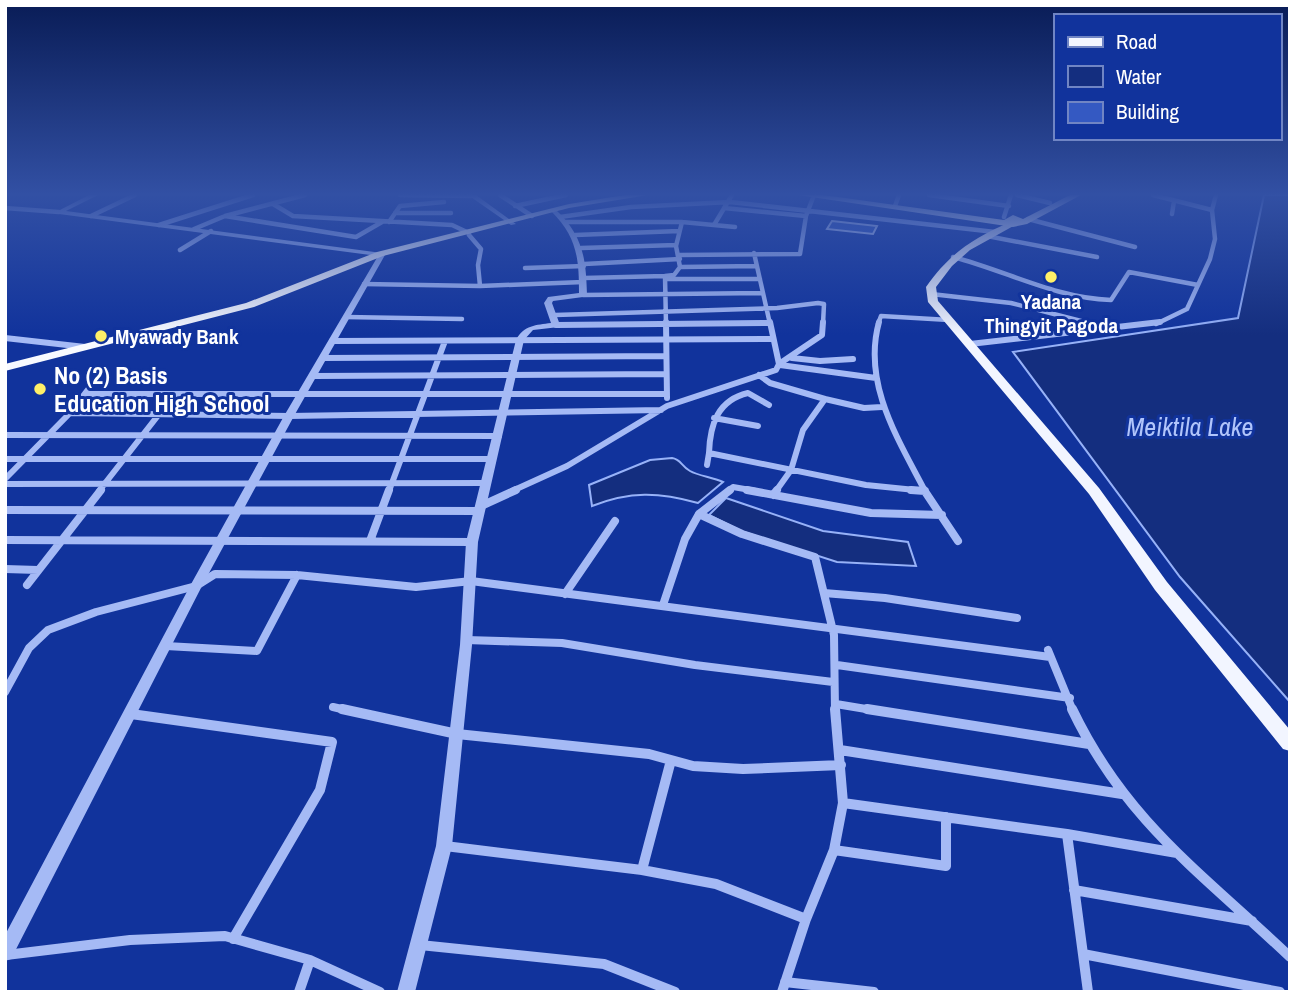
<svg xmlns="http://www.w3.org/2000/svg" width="1295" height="997" font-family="'Archivo Narrow',sans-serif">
<rect width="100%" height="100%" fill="#11339c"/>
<path fill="#142e7f" stroke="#97b2f8" stroke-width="2" d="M1264 195H1290V702L1180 577 1013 352 1238 318Z
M672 458C681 459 681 466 690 471 699 476 712 477 723 482L698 503C659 492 630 491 592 506L589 485 650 460Z
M726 498 823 531 908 542 916 566 837 562 741 531 709 515Z"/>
<path fill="#3459c2" stroke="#cddafe" stroke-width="2" d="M832 221 877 226 873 234 827 229Z"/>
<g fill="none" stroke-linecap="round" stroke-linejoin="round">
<path stroke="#a5baf5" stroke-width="4.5" d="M400 195 471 196
M500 195 532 216
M929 195 1009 206
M1017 195 1050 203
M1153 195 1212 210
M273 204 293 216 452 225 469 233
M515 206 566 195
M895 206 899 195
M5 208 59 212
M724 208 806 216
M395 213H451
M1172 214 1174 201
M91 216 135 195
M225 216 356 237 382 222
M560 217 631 207 730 202 995 232
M1004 217 1011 195
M1028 219 1135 247
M389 222 400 206 444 202
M565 222H682L735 227
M159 225 253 195
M714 225 732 195
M194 229 225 216 305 195
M469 235 481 249 478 265 480 286
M575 235 679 231
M987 236 1097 257
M581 248 676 245
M180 250 211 231
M754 253 770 324
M679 255 800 254 806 216 814 195
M953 257C1007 271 1055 298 1111 300L1129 272 1198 285
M584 264 680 259
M680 267 757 266
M525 268 584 266
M584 278 665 276
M666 279H760
M364 284 480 286 583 282
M931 294 1011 303 1081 321
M583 295 762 293
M555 315 777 308 818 303 824 304 823 324
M346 317 462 319
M661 324 769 323
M666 324 665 276 674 275 680 267 676 246 682 222
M878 324 881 316 949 320
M1156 324 1187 309 1210 259 1215 239 1212 210 1216 195"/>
<path stroke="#a5baf5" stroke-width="6" d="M666 322 667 398
M879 322C862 383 898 439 925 491
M556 325 769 323
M5 338 85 347
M332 341 773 339
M970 344 1160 322
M323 358 665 356
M792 358 820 361 853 359
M779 364 822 335 823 322
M780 365 876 378
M759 375 770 383 825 399
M314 376 665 374
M85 394H666
M769 405 748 393C718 400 710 424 709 453L866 485 925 491
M70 413 289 416 661 410
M714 418 758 426
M5 435 499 436
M5 459H492
M707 465 709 453
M5 479 70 413 90 387
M5 484 486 483
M99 491 174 395
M389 491 445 341
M512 491 567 466 667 406 776 370 779 364 770 322
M728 491 733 487 756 491
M776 491 791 470 803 430 825 399 864 408 882 407"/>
<path stroke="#a5baf5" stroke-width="8" d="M730 490 699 514 742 534 815 557 834 635 835 711
M747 490 871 513 942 515
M911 490 925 491
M924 490 958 541
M773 495 777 490
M481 506 516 490
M5 510 480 511
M5 540 472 542
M370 541 389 490
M5 569 38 570
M27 585 101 490
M824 593 885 598 1017 618
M565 594 615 521
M663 605 685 539 699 514
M466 640 562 643 695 665 833 682
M166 646 257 651 297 575
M1048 650 1073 711
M837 665 1070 698
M5 692 29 648 48 630 96 612 196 586 215 574 297 575 416 587 471 581 1050 657
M836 704 878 711
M333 707 350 711"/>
<path stroke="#a5baf5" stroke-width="10" d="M342 709 457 734 649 754 693 766 743 769 841 765
M867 709 1089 744
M1072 709C1126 822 1203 874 1290 957
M131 714 332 742 320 790 233 939
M840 750 1122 794
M843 803 1067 834 1177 853
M1067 834 1088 992
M445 846 642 870 716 884 806 919
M834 850 946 866V817
M642 870 670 764
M1074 890 1252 921
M420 945 604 964 675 992
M1083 954 1280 992
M6 955 130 940 225 936 310 960 380 992
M785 982 874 992
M299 992 310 960
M782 992 806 919 834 850 843 803 835 709"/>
<path fill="#a5baf5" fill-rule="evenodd" d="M89 195H98L66 211 382 253 385 255 294 416 202 586 11 959 5 961V935L190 586 284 416 378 256 59 214 56 212Z
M468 195H476L516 224 511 225Z
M551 209H555C583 235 586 258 587 295L583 297 553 301 552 303 560 325 559 327 533 330 524 340 478 542 472 645 452 846 415 992H397L436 846 460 645 466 542 516 340C524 325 536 325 551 323L544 303 548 297 579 293C579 258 577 237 551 211Z"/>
<path fill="#f2f5ff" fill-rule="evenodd" d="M1010 222 1017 224 970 250 952 266 936 287 938 301 1099 488 1167 582 1290 730V751L1283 749 1155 590 1089 494 928 302 926 287C950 253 972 239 1010 222Z"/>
<path fill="#f8faff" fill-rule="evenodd" d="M625 195H648L569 208 383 256 254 307 5 371V364L246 303 377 252 569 204Z
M798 195H823L1004 220 1013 215 1023 219 1070 195H1081L1027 224 1013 227Z"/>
</g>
<linearGradient id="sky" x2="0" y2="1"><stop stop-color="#091c56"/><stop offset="0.58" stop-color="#3250a4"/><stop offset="1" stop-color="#3250a4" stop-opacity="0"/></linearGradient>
<rect width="1295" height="335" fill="url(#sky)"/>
<g fill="#fff068" stroke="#11339c" stroke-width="2.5">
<circle cx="1051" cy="277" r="7"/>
<circle cx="101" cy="336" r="7"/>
<circle cx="40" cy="389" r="7"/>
</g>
<g text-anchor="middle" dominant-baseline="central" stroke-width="6" stroke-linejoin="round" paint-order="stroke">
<g font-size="21" font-weight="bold" fill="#fff" stroke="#11339c">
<text x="1051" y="301">Yadana<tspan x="1051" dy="24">Thingyit Pagoda</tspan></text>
<text x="115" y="336" text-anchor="start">Myawady Bank</text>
</g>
<g font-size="24" font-weight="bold" fill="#fff" stroke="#11339c" text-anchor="start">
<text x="54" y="375">No (2) Basis<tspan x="54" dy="28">Education High School</tspan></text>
</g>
<g font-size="26" font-style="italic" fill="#b1c5fb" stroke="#11339c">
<text x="1190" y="426">Meiktila Lake</text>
</g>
</g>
<rect width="1295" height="997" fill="none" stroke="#ffffff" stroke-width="14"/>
<rect x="1054" y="14" width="228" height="126" fill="#11339c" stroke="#7085c4" stroke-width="2"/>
<rect x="1068" y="37" width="35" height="10" fill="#f2f5ff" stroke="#7085c4" stroke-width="2"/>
<text x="1116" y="49" font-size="21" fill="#ffffff">Road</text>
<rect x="1068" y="66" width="35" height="21" fill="#142e7f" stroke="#7085c4" stroke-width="2"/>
<text x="1116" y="84" font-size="21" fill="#ffffff">Water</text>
<rect x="1068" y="102" width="35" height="21" fill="#3459c2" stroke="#7085c4" stroke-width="2"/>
<text x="1116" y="119" font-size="21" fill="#ffffff">Building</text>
</svg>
